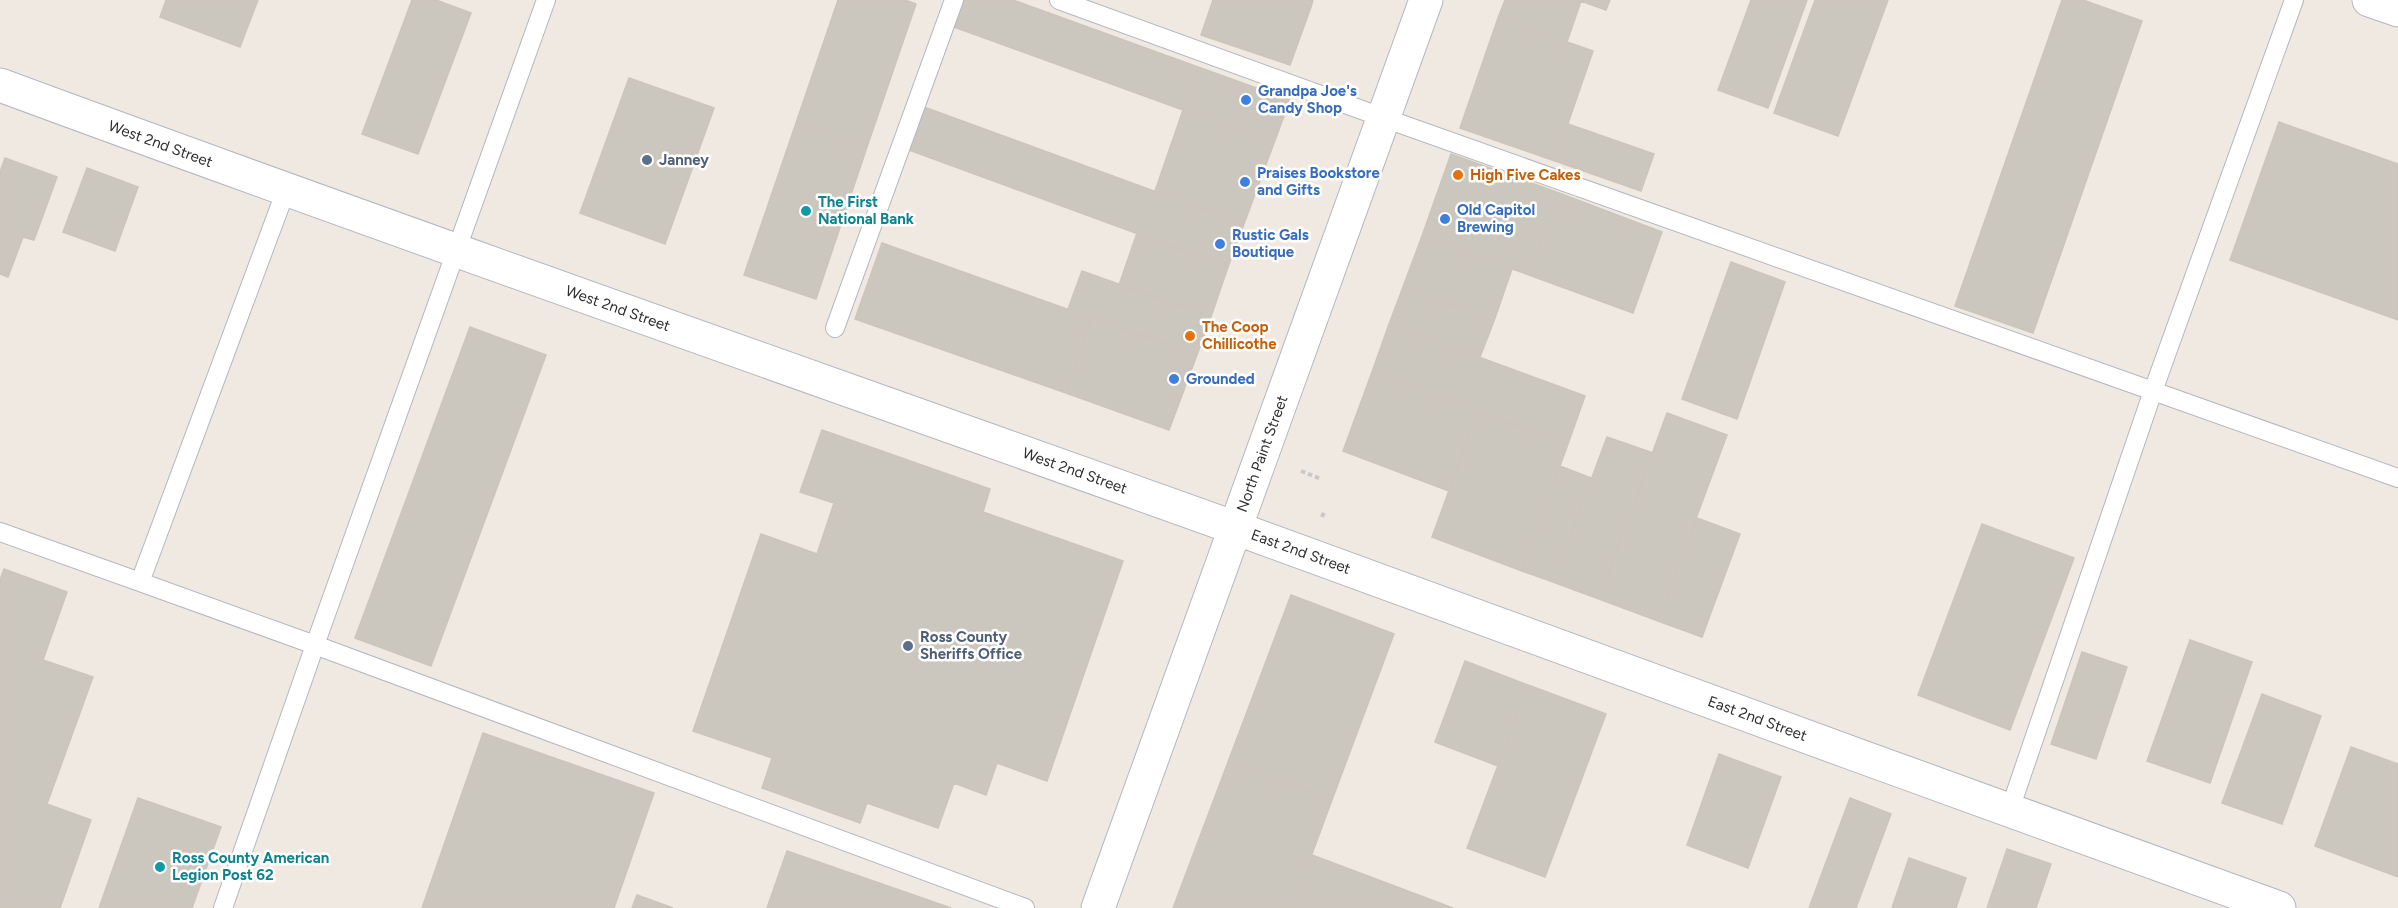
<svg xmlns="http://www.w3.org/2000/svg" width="2398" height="908" font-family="Figtree,sans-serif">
<rect width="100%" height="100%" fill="#efe9e1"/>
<path fill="#cbc7bf" stroke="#cbc5ba" stroke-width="1.5" d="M166 0H258L240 47 160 17Z
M412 0H436L471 13 418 154 362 134Z
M838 0H905L916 4 867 147 796 123Z
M964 0H1013L1198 67 1183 110 954 27Z
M1213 0H1291L1311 7 1290 65 1201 35Z
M1291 0H1313L1311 7Z
M1505 0H1578L1581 1 1567 42 1498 18Z
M1578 0H1610L1606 10Z
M1751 0H1807L1768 108 1718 90Z
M1815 0H1888L1838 136 1774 113Z
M2062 0H2083L2142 21 2033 333 1955 306Z
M1498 18 1593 51 1555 161 1460 128Z
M1198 67 1290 100 1274 143 1183 110Z
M629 78 714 108 665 244 580 213Z
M924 107 1244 224 1228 267 909 150Z
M1183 110 1274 143 1244 224 1155 191Z
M2279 122 2398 164V320L2230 260Z
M796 123 867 147 816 299 744 275Z
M1568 124 1654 154 1641 191 1555 161Z
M1451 154 1559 193 1529 275 1422 236Z
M5 158 57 177 34 240 23 237 8 277 0 274V172Z
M87 168 138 187 115 251 63 232Z
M1559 193 1662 232 1633 313 1529 275Z
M1137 233 1228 267 1211 317 1119 285Z
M1422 236 1512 269 1494 321 1403 287Z
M882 243 1092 318 1066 393 855 319Z
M1731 262 1785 282 1737 419 1682 399Z
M1082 271 1211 317 1197 355 1068 309Z
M1403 287 1494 321 1480 357 1389 324Z
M1092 318 1197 355 1169 430 1066 393Z
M1389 324 1585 396 1568 444 1372 372Z
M470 327 546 355 431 666 355 638Z
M1372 372 1478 411 1449 491 1343 451Z
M1478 411 1568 444 1522 571 1432 537Z
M1667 413 1727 435 1658 621 1599 599Z
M822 430 990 489 983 512 1123 561 1047 781 997 763 986 795 954 783 938 828 867 803 860 823 762 788 772 758 693 731 761 534 817 554 834 503 800 492Z
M1607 437 1653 453 1599 599 1553 582Z
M1560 466 1591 478 1553 582 1522 571Z
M1697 518 1740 534 1702 637 1658 621Z
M1982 524 2074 558 2010 730 1918 695Z
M4 569 67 592 43 660 93 677 47 804 91 820 60 908H0V580Z
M1291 595 1394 634 1332 800 1228 762Z
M2190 640 2252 662 2210 783 2147 761Z
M2082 652 2127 667 2096 759 2051 744Z
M1465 661 1528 685 1498 766 1435 742Z
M1528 685 1606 714 1545 877 1467 848Z
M2262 694 2321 716 2282 824 2222 803Z
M483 733 654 793 614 908H422Z
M2351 747 2398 764V877L2315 846Z
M1719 754 1781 777 1748 868 1687 845Z
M1228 762 1332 800 1292 908H1173Z
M138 798 221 827 192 908H99Z
M1850 798 1891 814 1856 908H1809Z
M2007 849 2051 864 2036 908H1987Z
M787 851 951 908H767Z
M1312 855 1453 908H1292Z
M1909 858 1966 878 1956 908H1892Z
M637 895 673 908H632Z"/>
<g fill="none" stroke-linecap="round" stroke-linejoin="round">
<defs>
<path id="service" d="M1059 0 1384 118 2398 478
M835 328 954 0
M0 532 140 582 286 190
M140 582 315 645 546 0
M2009 812 2153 391 2294 0
M223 908 315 645 1025 908"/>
<g id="minor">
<path d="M2369 0 2398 10"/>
<path id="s1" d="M0 85C411 237 825 381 1238 529 1586 654 1931 784 2279 908"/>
<path id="s2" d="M1098 908 1426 0"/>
</g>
</defs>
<use href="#service" stroke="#b4b7c1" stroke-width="20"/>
<use href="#minor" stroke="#b4b7c1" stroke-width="35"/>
<path stroke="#c9c9c9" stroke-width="4" stroke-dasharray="4.5 3" stroke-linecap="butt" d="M1301 471 1321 479
M1322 517 1325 510"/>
<use href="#service" stroke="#fff" stroke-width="18"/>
<use href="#minor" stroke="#fff" stroke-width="33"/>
</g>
<g fill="#3f7fe0" stroke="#fff" stroke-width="2">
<circle cx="1246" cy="100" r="6"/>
<circle cx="1245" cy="182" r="6"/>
<circle cx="1445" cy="219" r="6"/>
<circle cx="1220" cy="244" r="6"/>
<circle cx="1174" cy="379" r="6"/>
</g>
<g fill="#5c6f8a" stroke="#fff" stroke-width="2">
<circle cx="647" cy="160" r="6"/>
<circle cx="908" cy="646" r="6"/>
</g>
<g fill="#e8710a" stroke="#fff" stroke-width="2">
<circle cx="1458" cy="175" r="6"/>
<circle cx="1190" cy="336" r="6"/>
</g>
<g fill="#0f9aa8" stroke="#fff" stroke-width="2">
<circle cx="806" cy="211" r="6"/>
<circle cx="160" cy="867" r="6"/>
</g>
<g text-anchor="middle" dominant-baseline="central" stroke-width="5" stroke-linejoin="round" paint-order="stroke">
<g font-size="15" font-weight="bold" fill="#366cbe" stroke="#fff" text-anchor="start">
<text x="1258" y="91">Grandpa Joe's<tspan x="1258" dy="17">Candy Shop</tspan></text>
<text x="1257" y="173">Praises Bookstore<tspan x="1257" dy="17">and Gifts</tspan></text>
<text x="1457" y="210">Old Capitol<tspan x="1457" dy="17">Brewing</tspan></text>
<text x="1232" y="235">Rustic Gals<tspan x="1232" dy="17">Boutique</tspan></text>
<text x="1186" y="379">Grounded</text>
</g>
<g font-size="15" fill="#2e2e2e" stroke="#fff">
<text stroke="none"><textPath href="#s1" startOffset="171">West 2nd Street</textPath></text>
<text stroke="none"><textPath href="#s1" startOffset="657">West 2nd Street</textPath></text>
<text stroke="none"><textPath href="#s2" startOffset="483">North Paint Street</textPath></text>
<text stroke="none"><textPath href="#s1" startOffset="1142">West 2nd Street</textPath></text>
<text stroke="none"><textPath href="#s1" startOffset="1382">East 2nd Street</textPath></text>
<text stroke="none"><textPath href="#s1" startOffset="1868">East 2nd Street</textPath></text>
</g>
<g font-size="15" font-weight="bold" fill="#4e5e75" stroke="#fff" text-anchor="start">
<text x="659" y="160">Janney</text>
<text x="920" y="637">Ross County<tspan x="920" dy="17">Sheriffs Office</tspan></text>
</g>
<g font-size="15" font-weight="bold" fill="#c56008" stroke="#fff" text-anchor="start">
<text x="1470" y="175">High Five Cakes</text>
<text x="1202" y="327">The Coop<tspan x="1202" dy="17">Chillicothe</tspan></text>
</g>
<g font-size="15" font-weight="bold" fill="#0d838f" stroke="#fff" text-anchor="start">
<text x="818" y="202">The First<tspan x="818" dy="17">National Bank</tspan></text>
<text x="172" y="858">Ross County American<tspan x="172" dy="17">Legion Post 62</tspan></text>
</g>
</g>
</svg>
